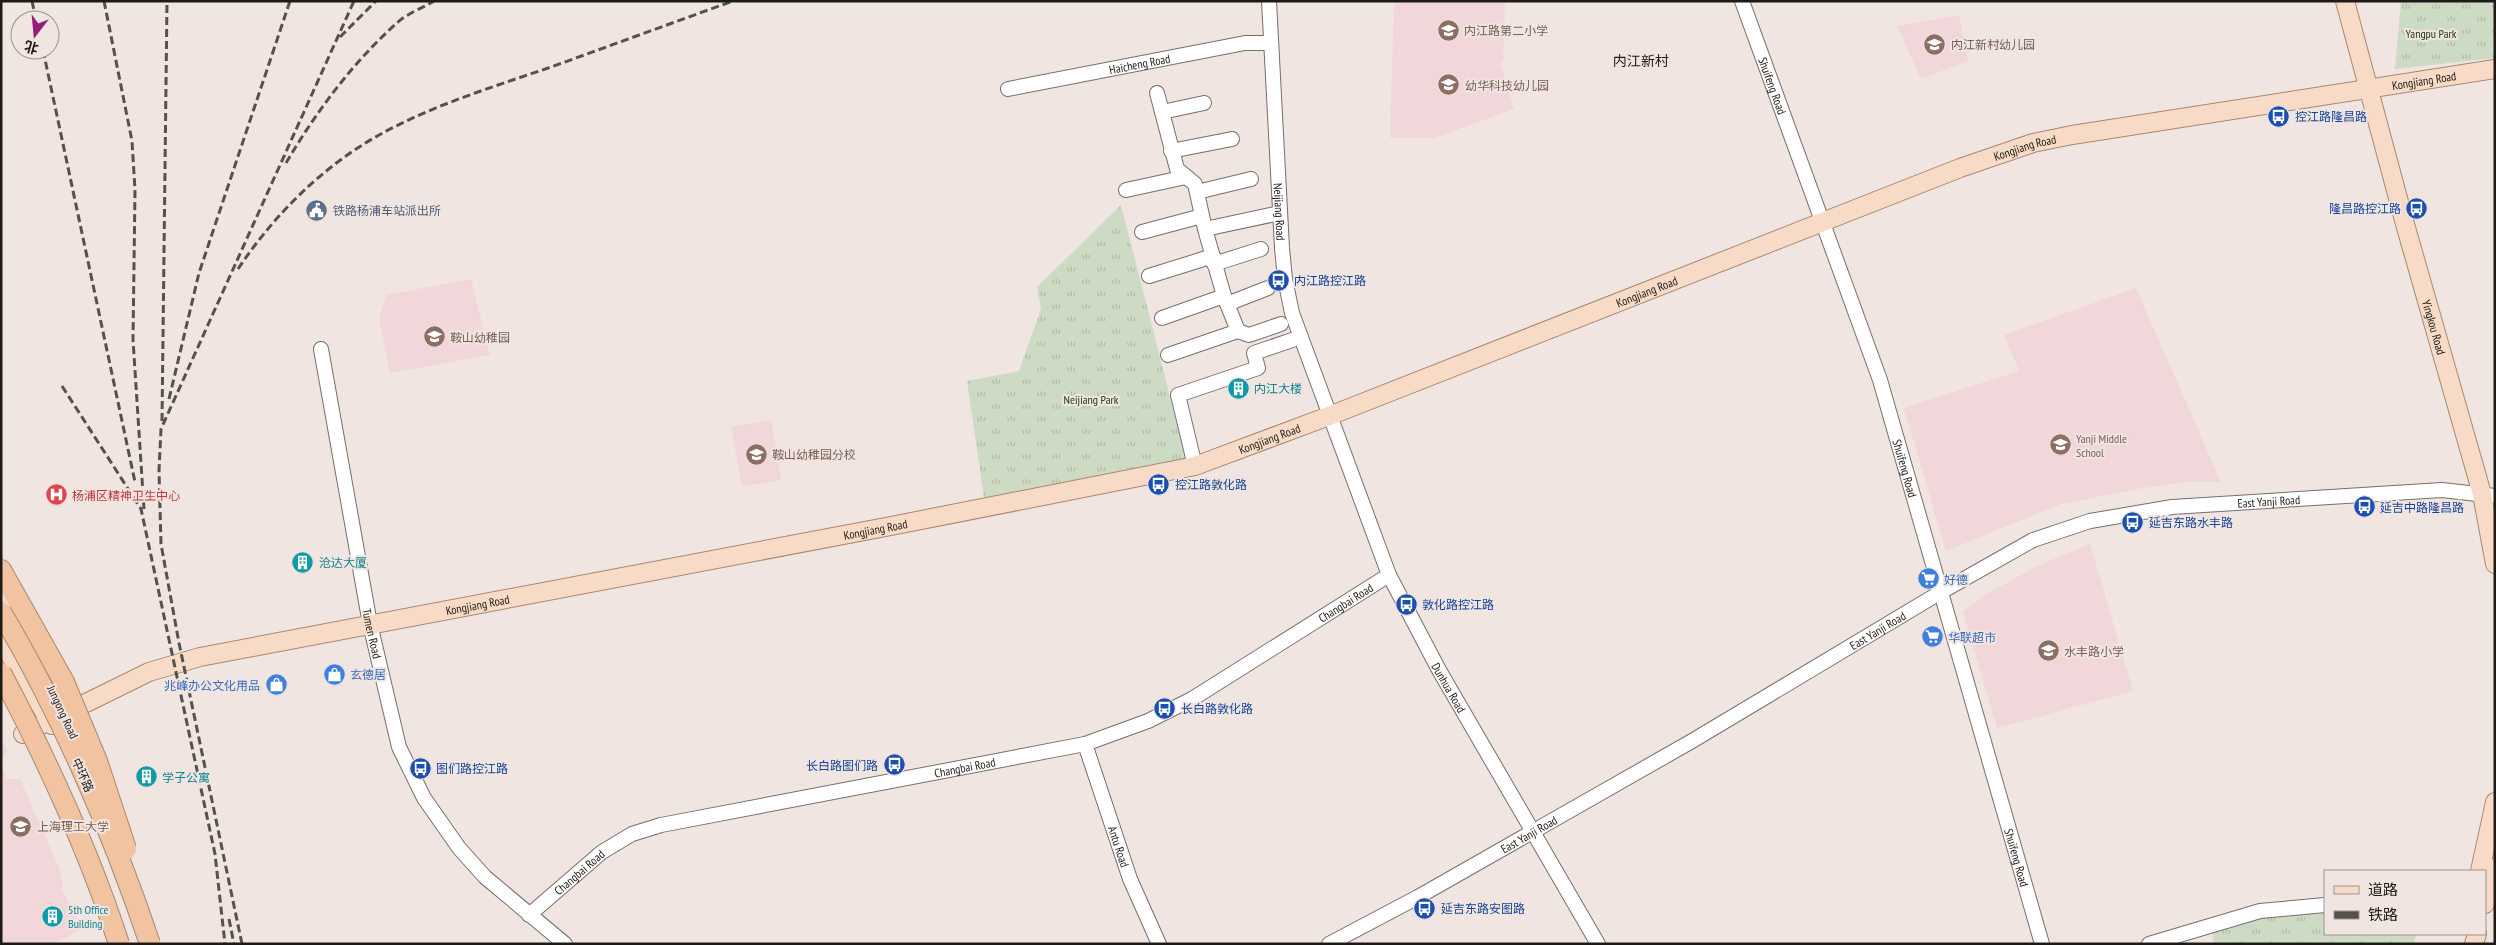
<svg xmlns="http://www.w3.org/2000/svg" width="2496" height="945" font-family="'PT Sans Narrow','Noto Sans SC',sans-serif">
<defs>
<pattern id="grass-tufts" width="24" height="20" patternUnits="userSpaceOnUse" patternTransform="scale(1.25)"><rect width="24" height="20" fill="#cddbc4"/><path d="M3 7l-1-3M5 7V3M7 7l1-3M15 17l-1-3M17 17v-4M19 17l1-3" fill="none" stroke="#b0bba8"/></pattern>
</defs>
<rect width="100%" height="100%" fill="#f0e5e1"/>
<path fill="#f1d6da" d="M1394 1H1505L1503 62H1500L1514 109 1434 138H1390Z
M1959 15 1968 61 1921 79 1897 26Z
M471 279 490 355 390 373 379 319 386 295Z
M2136 288 2221 482H2186L2143 488 2061 504 1946 551 1904 408 2019 371 2004 335Z
M771 420 781 480 742 487 731 427Z
M2090 544 2133 691 1997 728 1963 612 1982 597 2035 567Z
M1 737 7 750 1 764 6 779H20L60 870 63 883 61 889 75 914 79 930 55 944H1Z"/>
<path fill="url(#grass-tufts)" d="M2401 1H2495V58L2395 69Z
M1121 205 1186 459 984 498 967 381 1019 371 1041 309 1037 287Z
M2325 902V934H2416L2414 944H2214L2212 932 2243 918Z"/>
<g fill="none" stroke-linecap="round" stroke-linejoin="round">
<defs>
<g id="minor">
<path id="s1" d="M1269 1 1282 248 1285 279 1292 313 1389 575 1439 670 1598 944"/>
<path id="s2" d="M1742 1 1880 380 2042 944"/>
<path id="s3" d="M1008 89 1245 43H1271"/>
<path d="M1157 93 1177 169 1195 184 1205 229"/>
<path d="M1162 112 1204 103"/>
<path d="M1171 151 1232 139"/>
<path d="M1126 190 1186 177"/>
<path d="M1197 192 1251 179"/>
<path d="M1280 213 1205 229 1224 296 1238 331 1249 335 1281 324"/>
<path d="M1142 232 1202 216"/>
<path d="M1214 264 1261 249"/>
<path d="M1149 276 1213 256"/>
<path d="M1227 304 1268 288"/>
<path d="M1162 318 1224 296"/>
<path id="s4" d="M321 349 370 624 399 747 424 798 459 848 485 877 565 944"/>
<path d="M1168 355 1238 331"/>
<path d="M1195 466 1178 395 1258 368 1254 353 1301 337"/>
<path id="s5" d="M1085 744 1130 879 1159 944"/>
<path id="s6" d="M529 915 602 852 632 834 661 825 1085 744 1148 721 1192 699 1389 575"/>
<path id="s7" d="M1329 944 1418 897 1692 741 1941 592 2033 540 2090 521 2172 507 2442 490 2495 496"/>
<path d="M2149 944 2260 911 2325 905"/>
</g>
<g id="major">
<path id="s8" d="M2345 1 2405 224 2482 494 2495 564"/>
<path d="M1 597 17 624"/>
<path d="M1 640 52 725"/>
<path id="s9" d="M23 734 149 672 200 657 891 526 1195 466 1329 416 1960 168 2033 143 2072 135 2495 69"/>
<path d="M2480 871 2495 802"/>
<path d="M2485 904 2495 868"/>
<path d="M2474 944 2477 934"/>
</g>
<path id="highway" d="M1 570 64 682"/>
</defs>
<use href="#minor" stroke="#786e6a" stroke-width="16"/>
<use href="#major" stroke="#a78870" stroke-width="20"/>
<use href="#highway" stroke="#a78870" stroke-width="22"/>
<use href="#minor" stroke="#fff" stroke-width="14"/>
<use href="#major" stroke="#f7dbc6" stroke-width="18"/>
<use href="#highway" stroke="#f1c3a0" stroke-width="20"/>
<path stroke="#57514e" stroke-width="3" stroke-dasharray="8 4" stroke-linecap="butt" d="M32 1 36 20
M104 1 132 141 135 190 133 340 144 509
M340 37 376 1
M43 50 135 482
M286 163C316 112 353 62 398 22 408 13 423 8 434 1
M238 269C274 215 322 167 379 135 433 105 493 87 551 67 612 45 672 23 733 1
M62 386 141 509 215 854 225 944
M169 399 199 273 290 1
M162 421 167 1
M229 919 234 944
M242 944 179 643 161 544 159 471 161 429 354 1"/>
<defs>
<path id="highway-bridge" d="M1 612C61 713 113 833 150 944
M1 673C47 760 89 851 119 944
M64 682 97 761 126 849"/>
</defs>
<use href="#highway-bridge" stroke="#a78870" stroke-width="22" stroke-linecap="butt"/>
<use href="#highway-bridge" stroke="#f1c3a0" stroke-width="20"/>
</g>
<defs>
<symbol id="school-disc" viewBox="-11 -11 22 22"><circle r="9.5" fill="#8d6e63" stroke="#f0e5e1"/><path d="M0-5L7-2L0 1L-7-2ZM-4 1L0 2.5L4 1V4Q0 6-4 4Z" fill="#fff"/></symbol>
<symbol id="bus-disc" viewBox="-11 -11 22 22"><circle r="9.5" fill="#1a4fb4" stroke="#f0e5e1"/><path d="M-5-6H5V4H4V6H2V4H-2V6H-4V4H-5ZM-3.5-4V0h7V-4ZM-3.5 1.2v1.5H-2V1.2ZM2 1.2v1.5H3.5V1.2Z" fill="#fff"/></symbol>
<symbol id="civic-disc" viewBox="-11 -11 22 22"><circle r="9.5" fill="#5c6f8a" stroke="#f0e5e1"/><path d="M-.6-6.5H3V-4.5H.6V-3L4-1V1h2V6H-6V1h2V-1L-.6-3ZM-1.2 2.5V6h2.4V2.5Z" fill="#fff"/></symbol>
<symbol id="building-disc" viewBox="-11 -11 22 22"><circle r="9.5" fill="#0f9aa8" stroke="#f0e5e1"/><path d="M-4-6H4V6H1V3H-1V6H-4ZM-2.5-4.3h1.7v1.8h-1.7ZM.8-4.3h1.7v1.8H.8ZM-2.5-1h1.7V.8h-1.7ZM.8-1h1.7V.8H.8Z" fill="#fff"/></symbol>
<symbol id="hospital-disc" viewBox="-11 -11 22 22"><circle r="9.5" fill="#e0444e" stroke="#f0e5e1"/><path d="M-5-5h3v3.5h4V-5h3V5h-3V1.5h-4V5h-3Z" fill="#fff"/></symbol>
<symbol id="supermarket-disc" viewBox="-11 -11 22 22"><circle r="9.5" fill="#3f7fe0" stroke="#f0e5e1"/><path d="M-6-5.5h2.5l.6 2H6L4.5 2H-2.5L-4.4-4H-6ZM-1.5 3.2a1.3 1.3 0 1 0 .1 0ZM3 3.2a1.3 1.3 0 1 0 .1 0Z" fill="#fff"/></symbol>
<symbol id="shop-disc" viewBox="-11 -11 22 22"><circle r="9.5" fill="#3f7fe0" stroke="#f0e5e1"/><path d="M-5-2.5h2.3a2.7 3.5 0 0 1 5.4 0H5L5.5 6h-11ZM-1.5-2.5h3a1.5 2.3 0 0 0-3 0Z" fill="#fff"/></symbol>
<symbol id="university-disc" viewBox="-11 -11 22 22"><circle r="9.5" fill="#8d6e63" stroke="#f0e5e1"/><path d="M0-5L7-2L0 1L-7-2ZM-4 1L0 2.5L4 1V4Q0 6-4 4Z" fill="#fff"/></symbol>
</defs>
<g fill-rule="evenodd">
<use href="#school-disc" x="1436" y="18" width="25" height="25"/>
<use href="#school-disc" x="1922" y="32" width="25" height="25"/>
<use href="#school-disc" x="1436" y="72" width="25" height="25"/>
<use href="#bus-disc" x="2266" y="104" width="25" height="25"/>
<use href="#bus-disc" x="2404" y="196" width="25" height="25"/>
<use href="#civic-disc" x="304" y="198" width="25" height="25"/>
<use href="#bus-disc" x="1266" y="268" width="25" height="25"/>
<use href="#school-disc" x="422" y="324" width="25" height="25"/>
<use href="#building-disc" x="1226" y="376" width="25" height="25"/>
<use href="#school-disc" x="2048" y="432" width="25" height="25"/>
<use href="#school-disc" x="744" y="442" width="25" height="25"/>
<use href="#bus-disc" x="1146" y="472" width="25" height="25"/>
<use href="#hospital-disc" x="44" y="482" width="25" height="25"/>
<use href="#bus-disc" x="2352" y="494" width="25" height="25"/>
<use href="#bus-disc" x="2120" y="510" width="25" height="25"/>
<use href="#building-disc" x="290" y="550" width="25" height="25"/>
<use href="#supermarket-disc" x="1916" y="566" width="25" height="25"/>
<use href="#bus-disc" x="1394" y="592" width="25" height="25"/>
<use href="#supermarket-disc" x="1920" y="624" width="25" height="25"/>
<use href="#school-disc" x="2036" y="638" width="25" height="25"/>
<use href="#shop-disc" x="322" y="662" width="25" height="25"/>
<use href="#shop-disc" x="264" y="672" width="25" height="25"/>
<use href="#bus-disc" x="1152" y="696" width="25" height="25"/>
<use href="#bus-disc" x="882" y="752" width="25" height="25"/>
<use href="#bus-disc" x="408" y="756" width="25" height="25"/>
<use href="#building-disc" x="134" y="764" width="25" height="25"/>
<use href="#university-disc" x="8" y="814" width="25" height="25"/>
<use href="#bus-disc" x="1412" y="896" width="25" height="25"/>
<use href="#building-disc" x="40" y="904" width="25" height="25"/>
</g>
<g text-anchor="middle" dominant-baseline="central" stroke-width="4" stroke-linejoin="round" paint-order="stroke">
<g font-size="12" fill="#785e54" stroke="#f0e5e1" text-anchor="start">
<text x="1464" y="30">内江路第二小学</text>
<text x="1951" y="44">内江新村幼儿园</text>
<text x="1465" y="85">幼华科技幼儿园</text>
<text x="450" y="337">鞍山幼稚园</text>
<text x="2076" y="438">Yanji Middle<tspan x="2076" dy="14">School</tspan></text>
<text x="772" y="454">鞍山幼稚园分校</text>
<text x="2064" y="651">水丰路小学</text>
<text x="37" y="826">上海理工大学</text>
</g>
<g font-size="12" fill="#1e3803" stroke="#f0e5e1">
<text x="2431" y="33">Yangpu Park</text>
<text x="1091" y="399">Neijiang Park</text>
</g>
<g font-size="12" fill="#1e1a18" stroke="#f0e5e1">
<text stroke="none"><textPath href="#s3" startOffset="134">Haicheng Road</textPath></text>
<text stroke="none"><textPath href="#s9" startOffset="2501">Kongjiang Road</textPath></text>
<text stroke="none"><textPath href="#s2" startOffset="90">Shuifeng Road</textPath></text>
<text stroke="none"><textPath href="#s9" startOffset="2096">Kongjiang Road</textPath></text>
<text stroke="none"><textPath href="#s1" startOffset="211">Neijiang Road</textPath></text>
<text stroke="none"><textPath href="#s9" startOffset="1691">Kongjiang Road</textPath></text>
<text stroke="none"><textPath href="#s8" startOffset="338">Yingkou Road</textPath></text>
<text stroke="none"><textPath href="#s9" startOffset="1286">Kongjiang Road</textPath></text>
<text stroke="none"><textPath href="#s2" startOffset="495">Shuifeng Road</textPath></text>
<text stroke="none"><textPath href="#s7" startOffset="1052">East Yanji Road</textPath></text>
<text stroke="none"><textPath href="#s9" startOffset="881">Kongjiang Road</textPath></text>
<text stroke="none"><textPath href="#s6" startOffset="891">Changbai Road</textPath></text>
<text stroke="none"><textPath href="#s9" startOffset="476">Kongjiang Road</textPath></text>
<text stroke="none"><textPath href="#s7" startOffset="632">East Yanji Road</textPath></text>
<text stroke="none"><textPath href="#s4" startOffset="289">Tumen Road</textPath></text>
<text stroke="none"><textPath href="#s1" startOffset="720">Dunhua Road</textPath></text>
<text transform="translate(63 712) rotate(65)">Jungong Road</text>
<text stroke="none"><textPath href="#s6" startOffset="471">Changbai Road</textPath></text>
<text transform="translate(83 775) rotate(66)">中环路</text>
<text stroke="none"><textPath href="#s7" startOffset="228">East Yanji Road</textPath></text>
<text stroke="none"><textPath href="#s5" startOffset="108">Antu Road</textPath></text>
<text stroke="none"><textPath href="#s2" startOffset="900">Shuifeng Road</textPath></text>
<text stroke="none"><textPath href="#s6" startOffset="66">Changbai Road</textPath></text>
</g>
<g font-size="12" fill="#164399" stroke="#f0e5e1" text-anchor="start">
<text x="2295" y="116">控江路隆昌路</text>
<text x="2401" y="208" text-anchor="end">隆昌路控江路</text>
<text x="1294" y="280">内江路控江路</text>
<text x="1175" y="484">控江路敦化路</text>
<text x="2380" y="507">延吉中路隆昌路</text>
<text x="2149" y="522">延吉东路水丰路</text>
<text x="1422" y="604">敦化路控江路</text>
<text x="1181" y="708">长白路敦化路</text>
<text x="878" y="765" text-anchor="end">长白路图们路</text>
<text x="436" y="768">图们路控江路</text>
<text x="1441" y="908">延吉东路安图路</text>
</g>
<g font-size="12" fill="#4e5e75" stroke="#f0e5e1" text-anchor="start">
<text x="333" y="210">铁路杨浦车站派出所</text>
</g>
<g font-size="12" fill="#0d838f" stroke="#f0e5e1" text-anchor="start">
<text x="1254" y="388">内江大楼</text>
<text x="319" y="562">沧达大厦</text>
<text x="162" y="777">学子公寓</text>
<text x="68" y="909">5th Office<tspan x="68" dy="14">Building</tspan></text>
</g>
<g font-size="12" fill="#be3a42" stroke="#f0e5e1" text-anchor="start">
<text x="72" y="495">杨浦区精神卫生中心</text>
</g>
<g font-size="12" fill="#366cbe" stroke="#f0e5e1" text-anchor="start">
<text x="1944" y="579">好德</text>
<text x="1948" y="637">华联超市</text>
<text x="350" y="674">玄德居</text>
<text x="260" y="685" text-anchor="end">兆峰办公文化用品</text>
</g>
<g font-size="14" fill="#1e1a18" stroke="#f0e5e1">
<text x="1641" y="61">内江新村</text>
</g>
</g>
<rect width="2496" height="945" fill="none" stroke="#1e1a18" stroke-width="5"/>
<rect x="2324" y="870" width="162" height="65" fill="#f0e5e1" stroke="#9c9491"/>
<rect x="2334" y="886" width="25" height="8" fill="#f7dbc6" stroke="#9c9491"/>
<text x="2368" y="895" font-size="15" fill="#1e1a18">道路</text>
<rect x="2334" y="911" width="25" height="8" fill="#57514e" stroke="#9c9491"/>
<text x="2368" y="920" font-size="15" fill="#1e1a18">铁路</text>
<g transform="translate(35 35) rotate(196)"><circle r="24" fill="#f0e5e1" stroke="#9c9491"/>
<path d="M0-4L9 19L0 12L-9 19Z" fill="#951c77"/>
<text y="-8" font-size="14" font-weight="bold" text-anchor="middle" fill="#1e1a18">北</text>
</g>
</svg>
